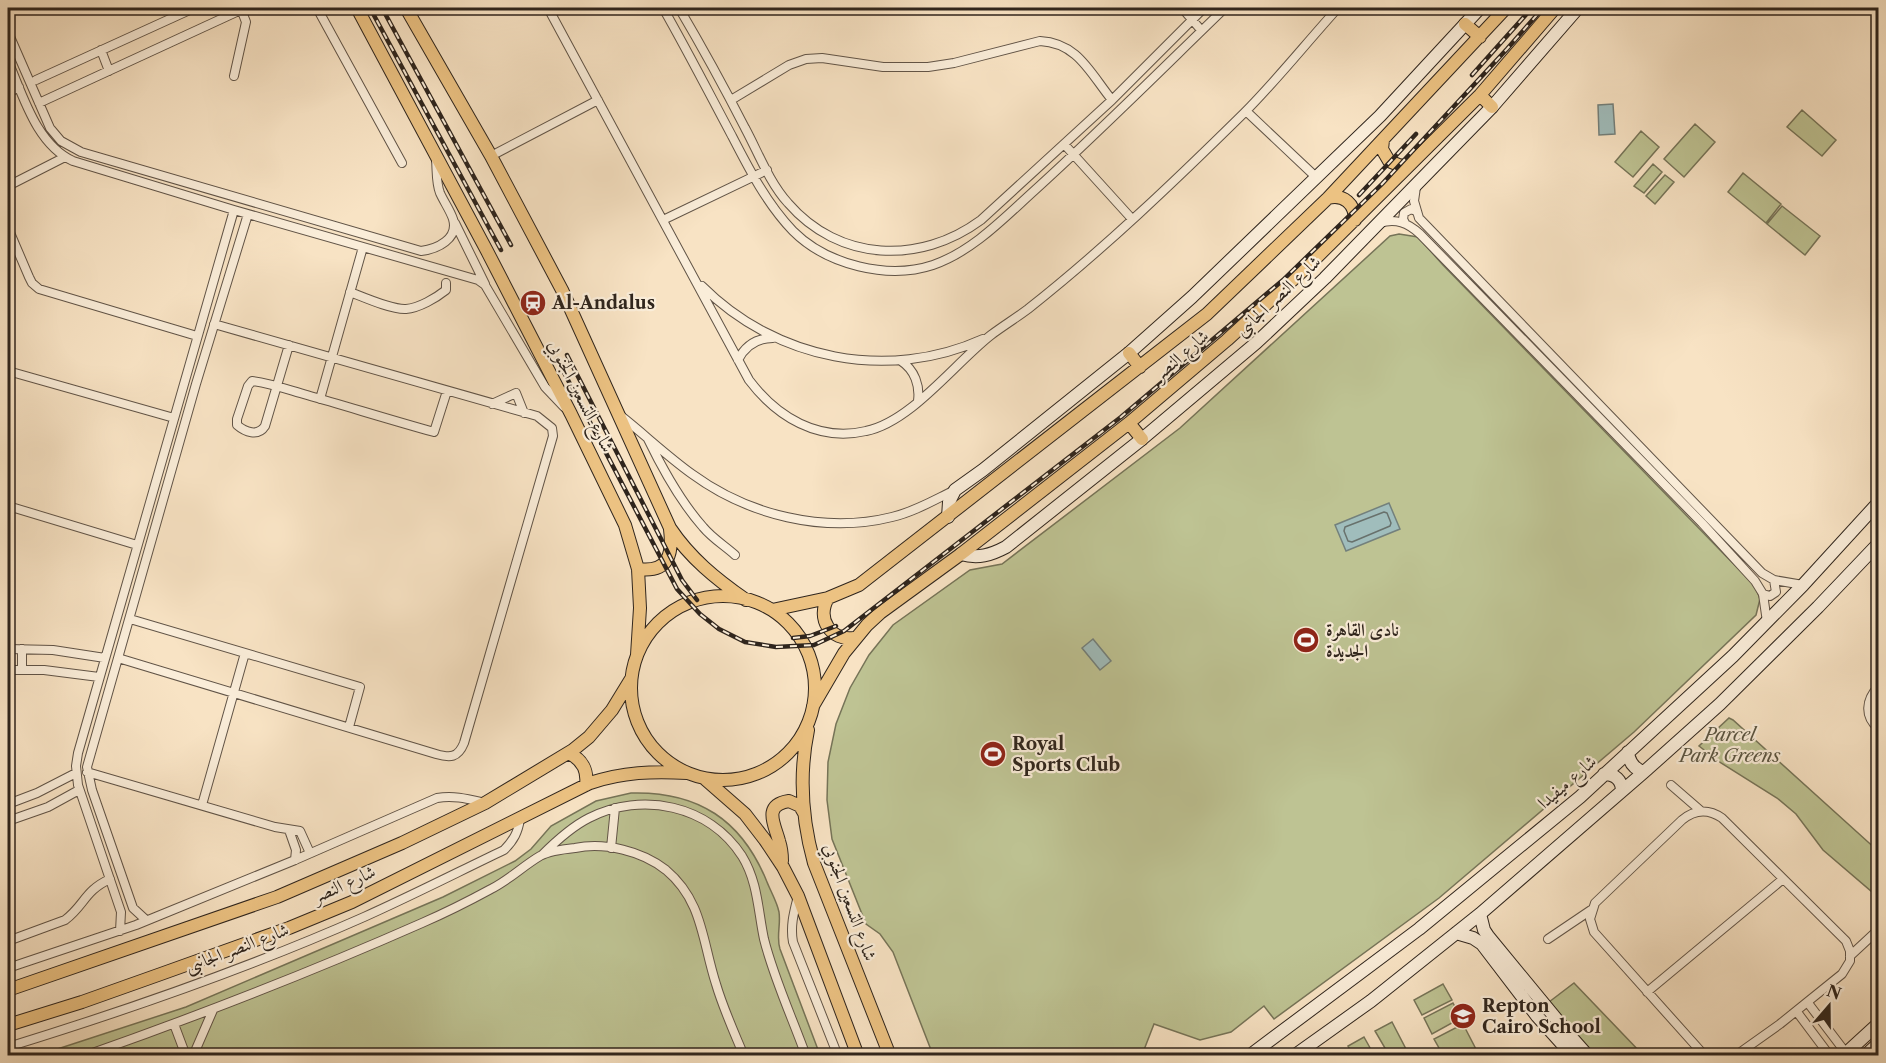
<svg xmlns="http://www.w3.org/2000/svg" width="1886" height="1063" font-family="'Libre Caslon Text',Amiri,serif">
<rect width="100%" height="100%" fill="#f8e3c4"/>
<filter id="stains"><feTurbulence type="fractalNoise" baseFrequency=".00333" numOctaves="4"/><feColorMatrix values="0 0 0 0 .2 0 0 0 0 .09 0 0 0 0 .02 0 0 0 .5 -.17"/></filter>
<radialGradient id="worn" r=".72"><stop offset=".6" stop-color="#630" stop-opacity="0"/><stop offset="1" stop-color="#630" stop-opacity=".3"/></radialGradient>
<path fill="#bec393" stroke="#767458" stroke-width="1.5" d="M1802 110 1836 140 1822 156 1787 127Z
M1695 124 1715 142 1684 177 1664 159Z
M1641 131 1659 147 1633 177 1615 162Z
M1653 164 1662 172 1644 193 1634 186Z
M1743 173 1781 204 1766 223 1728 192Z
M1665 175 1674 182 1655 204 1646 196Z
M1782 206 1820 236 1805 255 1767 224Z
M1399 234 1418 237 1443 265 1755 586 1760 599 1756 615 1634 732 1439 898 1274 1019 1264 1006 1231 1032 1200 1040 1154 1024 1142 1055H933L893 952 880 934 866 924 832 839 827 800 828 762 836 724 850 688 869 655 893 625 970 570 1002 564 1180 428 1390 236Z
M1729 718 1733 720 1878 851V897L1823 850 1796 814 1777 798 1721 763 1699 746Z
M631 793C698 791 742 820 767 882 771 892 777 902 779 912 781 925 776 937 780 949L820 1055 36 1056 186 1007 443 897 515 861 531 849 551 826 596 801Z
M1574 983 1643 1055H1594L1549 1002Z
M1443 984 1452 1000 1422 1015 1414 1000Z
M1453 1003 1461 1018 1432 1034 1424 1018Z
M1392 1022 1407 1051 1399 1055H1389L1375 1031Z
M1463 1024 1479 1055H1443L1434 1039Z
M1364 1037 1374 1055H1353L1348 1046Z"/>
<path fill="#a0bdbc" stroke="#73807c" stroke-width="1.5" d="M1613 104 1615 134 1599 135 1598 105Z
M1389 503 1400 529 1346 551 1335 525Z
M1093 639 1111 661 1100 670 1082 648Z"/>
<g fill="none" stroke-linecap="round" stroke-linejoin="round">
<path stroke="#68716c" stroke-width="1.5" d="M1384 512 1387 513 1391 523 1390 526 1352 542 1348 541 1344 531 1345 527Z"/>
<defs>
<path id="street" d="M317 8 402 163
M548 8 749 380C777 417 818 442 866 431 911 422 955 363 991 335 1003 326 1016 318 1028 309 1104 249 1175 181 1244 113 1277 80 1307 42 1338 8
M663 8C687 50 709 93 732 136 749 169 767 204 793 231 827 265 888 280 933 265 973 251 1004 218 1035 190 1100 131 1162 69 1225 8
M679 8C702 47 724 87 745 128 758 152 769 182 788 203 839 262 920 265 981 220L1112 100 1204 8
M1182 8 1201 30
M8 32 50 128 61 141 81 152 421 251C437 249 459 239 453 219 450 210 444 202 440 193 436 183 437 171 436 160
M101 50 109 71
M8 61C23 95 36 144 73 161L234 210 478 280 485 285 545 387 564 407
M234 76 246 22 241 9
M36 80 194 8
M8 93 19 87
M731 100 789 65 806 59 822 58 883 67H928L954 63 1040 41C1078 43 1090 73 1112 100
M39 103 245 8
M1246 111 1317 178
M1064 144 1132 219
M491 156 598 100
M8 186 65 157
M1416 187 1414 201 1419 218 1762 573 1774 580 1803 585
M663 220 767 170
M455 223 485 284
M1380 223C1396 218 1408 223 1420 234L1702 523 1755 581 1763 594 1767 622
M1405 223 1403 219 1404 213 1411 209 1416 211
M8 228 29 277 32 283 39 289 197 336
M702 286C776 360 888 382 983 339
M350 292C363 297 392 310 406 309 419 308 436 298 446 290V283
M289 345 265 426C258 437 245 432 237 425V419L248 386 252 381C270 383 289 390 307 395 349 407 391 420 434 432L447 391
M738 360C745 346 756 338 773 338
M901 361C915 370 920 386 918 401
M8 371 174 418
M320 399 363 247
M492 404 516 393 524 413
M621 416C645 435 667 456 692 474 748 515 824 534 892 517 914 512 934 500 955 490
M648 439C663 470 680 501 703 527 712 538 725 546 735 555
M8 506 137 545
M1763 594 1770 596 1776 592 1774 580
M130 619 360 687 349 727
M8 649 53 650 105 658
M22 649V670
M118 658 436 754C450 758 458 758 464 743L553 436 552 428 537 416 214 324
M8 670H44L99 677
M1878 687C1866 700 1864 716 1878 728
M87 772 275 827 300 831 310 853
M1671 785 1701 811
M8 804 37 793 76 773
M202 805 245 653
M8 821 48 807 79 790
M289 830 296 850 295 860
M611 848 615 808
M542 855C556 841 571 827 589 818 642 791 709 805 742 856 758 882 758 911 764 939 774 979 792 1017 806 1056
M798 896C794 912 790 926 793 942L838 1056
M146 920 133 908 92 790 87 767 196 384 248 214
M120 931 121 912 78 785 76 766 78 753 234 210
M1548 939 1591 910
M8 941 65 920C85 905 84 891 110 879
M1850 956 1878 930
M8 968 136 925 295 860 437 798C454 795 468 799 485 803
M1647 992 1783 879
M1808 1003 1846 1053
M1797 1012 1830 1056
M174 1024 186 1056
M8 1047C128 1010 249 968 364 917 411 896 458 872 504 850 514 840 518 832 520 819
M84 1056C198 1016 311 972 422 923 445 913 469 901 491 889 509 880 523 866 540 856 549 851 565 849 575 848 605 842 642 851 666 870 703 901 702 941 716 984 723 1008 734 1032 744 1056
M193 1056 213 1010
M1705 1056 1594 932 1590 919 1595 903 1682 820C1695 809 1709 809 1722 818L1846 941 1850 951V961L1842 974 1780 1024 1735 1056"/>
<path id="secondary" d="M948 517 949 502 955 490 983 470 1129 353 1192 297 1380 116 1480 8
M961 554C978 559 991 555 1006 547L1142 439 1256 343 1325 278 1492 107 1578 8
M1628 752C1629 762 1634 769 1644 772
M1604 774C1615 774 1622 780 1622 791
M1480 914 1484 930 1488 936 1572 1038 1588 1056
M1456 933 1473 938 1482 944 1537 1016 1573 1056
M1249 1056 1419 929 1580 797 1733 656 1803 585 1878 503
M1294 1056 1371 1001 1480 914 1644 772 1720 704 1818 607 1878 544
M1843 1056 1878 1024
M1865 1056 1878 1044"/>
<path id="primary" d="M357 8 487 251 571 414 625 525 638 569 640 608 637 655
M406 8 491 156 562 290 670 528C690 558 716 579 746 600
M1465 24 1480 37
M1480 95 1492 107
M1383 140 1382 149 1389 161 1401 166 1410 164
M1328 198C1344 194 1355 204 1355 220
M1129 353 1140 367
M1129 423 1142 439
M638 569C669 573 673 554 670 529
M631 688a92 92 0 1 1 184 0a92 92 0 1 1-184 0Z
M828 598C816 619 831 641 854 638
M772 610 828 598 859 585 1207 314 1328 198 1506 8
M813 706 844 653 867 625 880 613 961 554 1129 423 1227 340 1310 264 1480 95 1555 8
M808 730C799 774 802 820 814 863L890 1056
M568 753C582 759 588 770 586 785
M705 779 745 814 765 840 783 867 798 896 858 1056
M782 861C782 854 781 847 779 841 775 825 762 805 789 801L800 806 804 813
M8 990 277 897 402 843 485 803 573 750 589 737 612 710 631 679
M8 1025 82 1002 158 975 289 928 352 902 590 783C623 772 653 771 687 773"/>
</defs>
<use href="#street" stroke="#615447" stroke-width="10"/>
<use href="#secondary" stroke="#2f251d" stroke-width="14"/>
<use href="#primary" stroke="#2f251d" stroke-width="14"/>
<use href="#street" stroke="#faedd9" stroke-width="8"/>
<use href="#secondary" stroke="#faedd9" stroke-width="12"/>
<use href="#primary" stroke="#ecc282" stroke-width="12"/>
<defs>
<path id="rail" d="M370 8 501 250
M382 8 511 245
M1472 75 1532 8
M1359 195 1416 134
M567 355 682 580 697 600
M557 359 677 589 700 614 719 629 745 642 776 647 814 645 844 631 1121 417 1283 280 1382 184 1507 49 1543 8
M793 638 810 636 836 626"/>
</defs>
<use href="#rail" stroke="#2f251d" stroke-width="4.5"/>
<use href="#rail" stroke="#faedd9" stroke-width="2" stroke-dasharray="7" stroke-linecap="butt"/>
</g>
<defs>
<symbol id="station-disc" viewBox="-11 -11 22 22"><circle r="9.5" fill="#8f2418" stroke="#faedd9"/><path d="M-3-6H3Q5-6 5-4V2Q5 4 3 4L4.5 6H3L1.5 4h-3L-3 6H-4.5L-3 4Q-5 4-5 2V-4Q-5-6-3-6ZM-3.5-4v3h7v-3ZM-3.5 1v1.5H-2V1ZM2 1v1.5H3.5V1Z" fill="#fff"/></symbol>
<symbol id="stadium-disc" viewBox="-11 -11 22 22"><circle r="9.5" fill="#8f2418" stroke="#faedd9"/><path d="M0-5a6.5 5 0 1 0 0 10a6.5 5 0 1 0 0-10ZM-3.5-1.8h7v3.6h-7Z" fill="#fff"/></symbol>
<symbol id="school-disc" viewBox="-11 -11 22 22"><circle r="9.5" fill="#8f2418" stroke="#faedd9"/><path d="M0-5L7-2L0 1L-7-2ZM-4 1L0 2.5L4 1V4Q0 6-4 4Z" fill="#fff"/></symbol>
</defs>
<g fill-rule="evenodd">
<use href="#station-disc" x="518" y="288" width="30" height="30"/>
<use href="#stadium-disc" x="1291" y="625" width="30" height="30"/>
<use href="#stadium-disc" x="978" y="739" width="30" height="30"/>
<use href="#school-disc" x="1448" y="1001" width="30" height="30"/>
</g>
<g text-anchor="middle" dominant-baseline="central" stroke-width="4.5" stroke-linejoin="round" paint-order="stroke">
<g font-size="18" fill="#2f251d" stroke="#faedd9">
<text transform="translate(1278 296) rotate(-43)">شارع النصر الجانبى</text>
<text transform="translate(1181 355) rotate(-41)">شارع النصر</text>
<text transform="translate(581 396) rotate(63)">شارع التسعين الجنوبي</text>
<text transform="translate(1567 782) rotate(-41)">شارع ميفيدا</text>
<text transform="translate(344 884) rotate(-24)">شارع النصر</text>
<text transform="translate(850 902) rotate(70)">شارع التسعين الجنوبي</text>
<text transform="translate(237 948) rotate(-21)">شارع النصر الجانبى</text>
</g>
<g font-size="18" font-weight="bold" fill="#2f251d" stroke="#faedd9" text-anchor="start">
<text x="552" y="303">Al-Andalus</text>
<text x="1326" y="630">نادى القاهرة<tspan x="1326" dy="21">الجديدة</tspan></text>
<text x="1012" y="744">Royal<tspan x="1012" dy="21">Sports Club</tspan></text>
<text x="1482" y="1006">Repton<tspan x="1482" dy="21">Cairo School</tspan></text>
</g>
<g font-size="18" font-style="italic" fill="#5a5440" stroke="#faedd9">
<text x="1730" y="735">Parcel<tspan x="1730" dy="21">Park Greens</tspan></text>
</g>
</g>
<rect width="1886" height="1063" fill="none" stroke="#f8e3c4" stroke-width="30"/>
<rect x="9" y="9" width="1868" height="1045" fill="none" stroke="#2f251d" stroke-width="3"/>
<rect x="15" y="15" width="1856" height="1033" fill="none" stroke="#2f251d" stroke-width="1.5"/>
<g transform="translate(1829 1006) rotate(20)" stroke="#faedd9" stroke-width="4.5" paint-order="stroke">
<path d="M0-4.5L10 22L0 15L-10 22Z" fill="#2f251d"/>
<text y="-9" font-size="16" font-weight="bold" text-anchor="middle" fill="#2f251d">N</text>
</g>
<rect width="100%" height="100%" filter="url(#stains)"/>
<rect width="100%" height="100%" fill="url(#worn)"/>
</svg>
